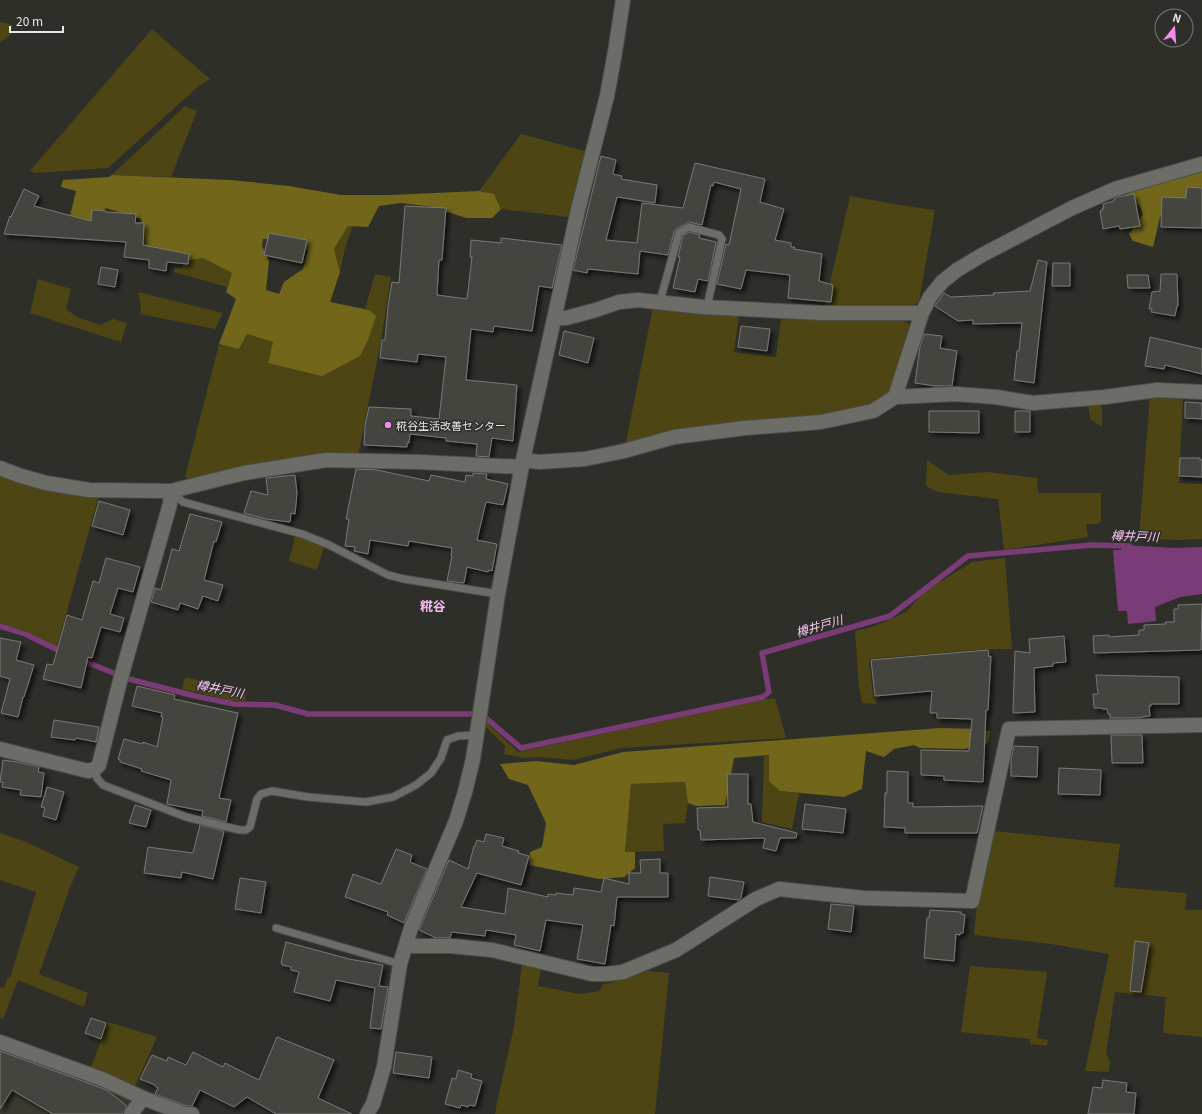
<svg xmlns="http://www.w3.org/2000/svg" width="1202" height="1114" font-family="Georgia,'Noto Sans JP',serif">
<defs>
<filter id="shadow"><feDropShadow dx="3.5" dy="3.5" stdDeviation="2" flood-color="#0009"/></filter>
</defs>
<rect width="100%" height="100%" fill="#2f2f2a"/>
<path fill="#3c3a30" d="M0 1045 130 1095 135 1103 127 1114H0Z"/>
<path fill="#4d4513" d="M0 22 13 25 9 36 0 42Z
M152 29 210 79 200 85 108 168 35 173 30 171Z
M185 106 197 111 171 177 112 175Z
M521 134 585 151 569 217 501 209 494 194 479 191Z
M850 196 900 205 935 210 919 302 911 307 824 308Z
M348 226H353L345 248 340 272 334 249Z
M203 258 232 273 227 287 174 272 175 268H182L184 261Z
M375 274 391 277 381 341 358 456 193 481 185 477 219 344 239 349 247 334 273 342 268 363 369 310 365 309Z
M38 279 71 289 66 309 77 317 100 325 113 319 127 323 121 342 30 313Z
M138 292 223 313 215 329 140 314 141 307Z
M653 307 693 312 739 316 734 352 776 357 781 319 904 321 909 324 910 326 892 389C880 402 868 407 851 411L625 447Z
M1183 395 1179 483 1202 484V539L1177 540 1139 538 1150 396Z
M1088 403 1100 404 1102 409V427L1090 419Z
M927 460 949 475 988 472 1037 478 1038 493H1101V521L1098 524H1086L1088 537 1004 550 998 499 938 492 926 486Z
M0 473 99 495 57 647 23 630 0 624Z
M295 536 324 547 317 570 289 561Z
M1005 558 1012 649H989L870 659 869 660 873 696 877 704 862 703 859 686 855 631 875 626 900 615 906 612 925 591 972 562Z
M185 677 246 692 245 701 229 700 182 689Z
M775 698 786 738 622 748 573 760 540 757 524 758 504 754 505 746 484 725V720L518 752 759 700Z
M769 755 780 791 799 793 792 829 762 822 764 756Z
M685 782 688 803 685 823 663 824 664 851 625 852 631 784Z
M993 831 1120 844 1114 887 1187 893 1185 910H1202V1037L1163 1033 1166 997 1115 992 1106 1054 1110 1062 1109 1072 1085 1071 1109 954 1051 944 974 935 977 904Z
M0 833 24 841 79 867 71 885 39 974 88 993 84 1007 18 980 3 1019 0 1018V987L4 988 8 977 10 978 36 892 0 880Z
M522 964 541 968 538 986 580 994 600 991 603 984 610 983 648 971 669 973 655 1114H495L497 1102 514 1027Z
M970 966 1047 972 1037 1038 1048 1040 1047 1046 1030 1044V1039L961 1032Z
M108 1022 157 1037 135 1086 91 1067Z"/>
<path fill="#72661a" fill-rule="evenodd" d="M1202 170V196L1160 217 1153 247 1133 241 1129 234 1143 214 1140 206 1123 192Z
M112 175 231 180 289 186 341 195H390L479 191 494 194 501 209 492 218H466L433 207 401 203 379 206 368 227 348 226 334 249 340 272 330 302 369 310 376 316 368 340 360 356 322 376 268 363 273 342 247 334 239 349 219 344 236 299 226 292 232 273 203 258 184 261 145 245 141 219 106 208 81 238 65 237 76 191 61 187 63 180 109 177ZM291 238 308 250 303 269 284 282 279 294 266 290 269 261 262 246 263 239Z
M940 728 981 729 990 731 988 743 964 749 920 748 914 745 894 749 884 757 866 751 862 789 844 797 780 791 769 781V755L734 758 725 805 696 806 688 803 685 782 631 784 625 852H635V868L624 877 599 879 529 865 530 852 542 847 546 823 528 785 509 779 500 764 536 761 574 765 623 752Z"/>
<path fill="#7a3c76" d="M1122 545 1174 548 1202 547V594L1180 597 1155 607 1156 621 1128 624 1127 611H1118L1113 550H1121Z"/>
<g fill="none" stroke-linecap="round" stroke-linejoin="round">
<path stroke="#7a3c76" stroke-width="5.5" d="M0 626 25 634 64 653
M81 660 129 679 195 696 234 704 275 705 308 714H472
M486 718 521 748 763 697 769 692 762 653 890 616 968 556 1092 545 1129 546"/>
</g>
<path fill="#454540" stroke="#7a7974" filter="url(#shadow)" d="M601 156 616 160 613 174 622 176 621 179 657 185 655 203 617 197 606 240 637 243 642 203 683 208 695 163 765 179 760 202 784 209 775 240 791 243V247H795L794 249 822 254 819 281 833 285 831 302 788 298 790 275 746 270 741 289 717 284 726 244 729 245 741 189 714 182 713 186 711 185 702 225 689 222 676 229 674 232 668 255 640 251 638 274 588 269 587 273 573 270Z
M1187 187 1202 188V228L1161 227 1162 197 1186 198Z
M24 189 39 196 34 206 91 221 92 210 106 211V212L136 214 135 223H144L143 245 189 254 188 264 167 262 166 271 149 268V260L124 257 126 242 4 234 10 216 11 217Z
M1134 194 1140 226 1120 229 1119 226 1103 229 1100 211 1103 210 1102 208H1104L1103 204 1114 201V199L1117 197Z
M405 206 446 208 442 260H439L437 295 467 299 472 257H470L471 240 501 243V238L562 245 552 288 539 286 532 331 494 326 493 332 471 329 466 380 517 385 513 441 492 438 489 457 476 456 477 444 446 441V438L410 434 409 443H407V447L364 445 365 426 369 407 411 409V416L439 419 446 357 418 354 417 362 380 358 382 340H385L388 306 392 282 399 283Z
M690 232 700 235 699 238 716 242 708 281 698 279 695 292 673 288 680 257H678L683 236Z
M269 233 307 240 302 263 264 255Z
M1038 260 1047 262 1034 383 1014 380 1017 351H1019L1022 323 973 324V320L958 321 935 306 944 293 951 297 994 295 993 293 1030 291Z
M1053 263H1070V286H1052Z
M101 267 118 270 115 287 98 284Z
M1161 274H1177L1178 306H1177L1175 316 1151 312 1152 309H1149L1152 292 1160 291Z
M1127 275H1148L1150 288H1128Z
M741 326 770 329 767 351 738 347Z
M564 331 594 338 588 363 559 355Z
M924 334 942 336 940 348 957 351 952 386H935L915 383 920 346Z
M1150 337 1202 349V374L1165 365 1164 369 1145 366Z
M1185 402 1202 403V419L1185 418Z
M929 411H979V433L929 432Z
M1015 411H1030V432H1015Z
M1180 458H1200V460H1202V477L1179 476Z
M356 469 377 470 429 481 431 475 465 482 466 475 473 476V473L487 474 486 479 508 484 503 505 486 502 477 540 497 544 492 571 489 570 488 572 467 567 464 583 447 581 452 556H451L452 548 409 541 408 546 370 540 368 554 354 551 355 547 345 546 349 519H346Z
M295 475 297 493 295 514 291 513 290 522 266 519 244 513 251 491 268 495 266 478Z
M99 501 130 510 123 535 92 526Z
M190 514 222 522 216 542 214 541 204 580 223 585 218 601 203 596 198 609 180 603 178 610 151 602 155 588 161 590 172 549 179 551Z
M106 558 140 567 133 592 118 588 110 614 124 618 120 632 101 627 92 658 88 657 81 688 43 679 47 664 53 665 67 615 82 620 93 581 99 583Z
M1202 604 1201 650 1094 653 1093 636 1109 635V637L1139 635V630H1144V625L1166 624 1165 622H1174V609H1178V605Z
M1064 636 1066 662 1053 663V666L1034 668 1035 712 1013 713 1015 651 1030 653 1029 639Z
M0 638 21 642 16 660 34 665 24 697H23L18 717 1 713 10 679 0 676Z
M988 650 989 657 991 656 988 710H986L983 782 944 780V776L921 775V750L969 751 972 719 937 718V713H930L932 691 875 696 871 660Z
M1096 675 1179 677V704H1151V706H1149L1150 716 1141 717V718H1110V714H1108L1107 709H1102V708H1094L1093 694H1098Z
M137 686 175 695 174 699 238 713 219 798 231 800 226 822 202 816 203 811 167 804 171 780 141 771 142 769 120 762V760L118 759 124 739 143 744V742L157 747 163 717H161L162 713 132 706Z
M54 720 99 727 96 742 76 738 75 740 51 737Z
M1111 735H1142L1143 763H1112Z
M1014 746 1038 747 1037 777 1011 776V759Z
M3 760 17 762 39 767 38 772 44 773 41 797 20 795 21 790 2 787 3 782H0Z
M1059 768 1101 770 1100 795 1058 794Z
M887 771 908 772V803H913V807L983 806 977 833H905V828L884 827 885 793H887Z
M727 774H748V804H751L753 822 797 833 796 838H780L776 851 763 848 765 838 701 840 700 830H698L697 808 728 807Z
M47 787 64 792 56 820 43 816 45 808 41 807Z
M805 804 846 809 843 833 802 829Z
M135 805 151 810 146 827 129 823Z
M200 825 224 831 213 879 182 872 181 878 144 873 148 847 193 853Z
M486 834 504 838 502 846 519 851 518 853 529 856 521 885 477 873 461 907 505 914 508 888 548 897V894L556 895V893L573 895 574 888 601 892 604 878 629 884V873H641L640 860 660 859V873H668V897H617L614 926 611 925 605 964 577 959 583 925 576 924 546 920 540 951 514 945 516 935 486 930 485 936 452 932 450 938H436L419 930 449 860 468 869 474 846H475L477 840 484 842Z
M396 849 412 855 410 862 427 869 404 923 387 915 388 912 345 897 353 874 381 884Z
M710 877 744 882 741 898 739 900 708 896Z
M240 878 266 882 261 913 235 909Z
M831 904 854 906 851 932 828 929Z
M930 910 961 912V914L965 915 963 933H960V935L956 934 954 961 924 958 927 918H929Z
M1135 941 1149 943 1141 992 1130 991Z
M286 942 349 959 383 965 379 986 388 987 381 1029 370 1028 375 988 336 980 330 1001 294 992 299 972 291 970V967L282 965V963H281Z
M91 1018 106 1023 101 1039 85 1033Z
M277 1037 334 1060 318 1098 352 1114H276L247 1097 234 1107 200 1090 192 1106H187L155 1094 158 1088 155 1086V1085L140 1079 152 1055 167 1061 168 1057 186 1065 193 1052 223 1067 225 1063 259 1080Z
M0 1051 99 1087 108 1091 127 1106 123 1114H53L12 1090 0 1109Z
M396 1052 432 1057 429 1078 393 1073Z
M458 1070 472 1074 471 1078 482 1081 475 1106 469 1105 468 1107 461 1105 460 1108 445 1104 452 1078 456 1079Z
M1103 1080 1127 1083 1126 1092 1136 1093 1134 1114H1088L1093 1087 1102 1088Z"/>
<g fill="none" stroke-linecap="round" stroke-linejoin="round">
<defs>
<path id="lane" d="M660 301 679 233 689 227 719 235 722 239 707 307
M171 491 183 502 302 534 327 544 388 575 404 579 498 594
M95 769 97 778 103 785 186 817 240 830H246L250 827 257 799 261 794 272 791 308 797 366 802 393 797 416 785 431 773 441 758 447 740 458 736 476 735
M276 928 400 964"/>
<path id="street" d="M554 318H566L596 310 619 302 638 300 703 307 822 313H922
M895 397 922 313 930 297 942 282 957 270 982 255 1072 208 1115 189 1202 164
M523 460 539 462 585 459 624 451 674 437 745 428 821 422 873 411 895 397 955 394 996 397 1033 403 1105 397 1157 390 1202 392
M0 468 21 476 46 483 89 490 171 491 244 473 326 460 419 462 522 467
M0 749 88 771 95 769 99 765 120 681 170 504 171 491
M406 945 415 946H451L492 950 592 974H606L623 972 676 950 756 899 779 889 864 898 972 901 1009 729 1202 725
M0 1042 102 1079 143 1098 185 1114H192
M131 1114 143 1098
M367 1114 373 1104 384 1067 400 964 411 928 456 821 465 792 473 759 498 594 523 460 578 210 607 96 615 52 623 0"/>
</defs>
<use href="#lane" stroke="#4d4d4a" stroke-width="9"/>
<use href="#street" stroke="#4d4d4a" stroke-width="16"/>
<use href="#lane" stroke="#6d6d68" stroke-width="7"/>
<use href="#street" stroke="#6d6d68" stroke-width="14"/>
</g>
<circle fill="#f589ee" stroke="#2f2f2a" stroke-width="1.5" cx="388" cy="425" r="4"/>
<g text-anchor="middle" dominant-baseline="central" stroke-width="3" stroke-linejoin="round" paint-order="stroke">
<g font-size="11" fill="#e8e8e5" stroke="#2f2f2a" text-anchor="start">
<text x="396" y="425">糀谷生活改善センター</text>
</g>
<g font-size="12" font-style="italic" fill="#fbc5f6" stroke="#2f2f2a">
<text transform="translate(1135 535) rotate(2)">樽井戸川</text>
<text transform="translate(819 625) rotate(-16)">樽井戸川</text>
<text transform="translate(220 688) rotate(11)">樽井戸川</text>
</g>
<g font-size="13" font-weight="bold" fill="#f8bbf3" stroke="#2f2f2a">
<text x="433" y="605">糀谷</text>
</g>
</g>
<g transform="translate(1174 28) rotate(17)"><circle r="19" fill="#2f2f2a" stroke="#797975"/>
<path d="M0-3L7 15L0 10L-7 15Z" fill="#f589ee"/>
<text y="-6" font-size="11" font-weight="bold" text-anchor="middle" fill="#e8e8e5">N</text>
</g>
<path d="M10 26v6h53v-6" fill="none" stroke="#e8e8e5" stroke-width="2"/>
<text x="16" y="26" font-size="12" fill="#e8e8e5" stroke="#2f2f2a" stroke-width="3" paint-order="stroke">20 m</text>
</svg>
